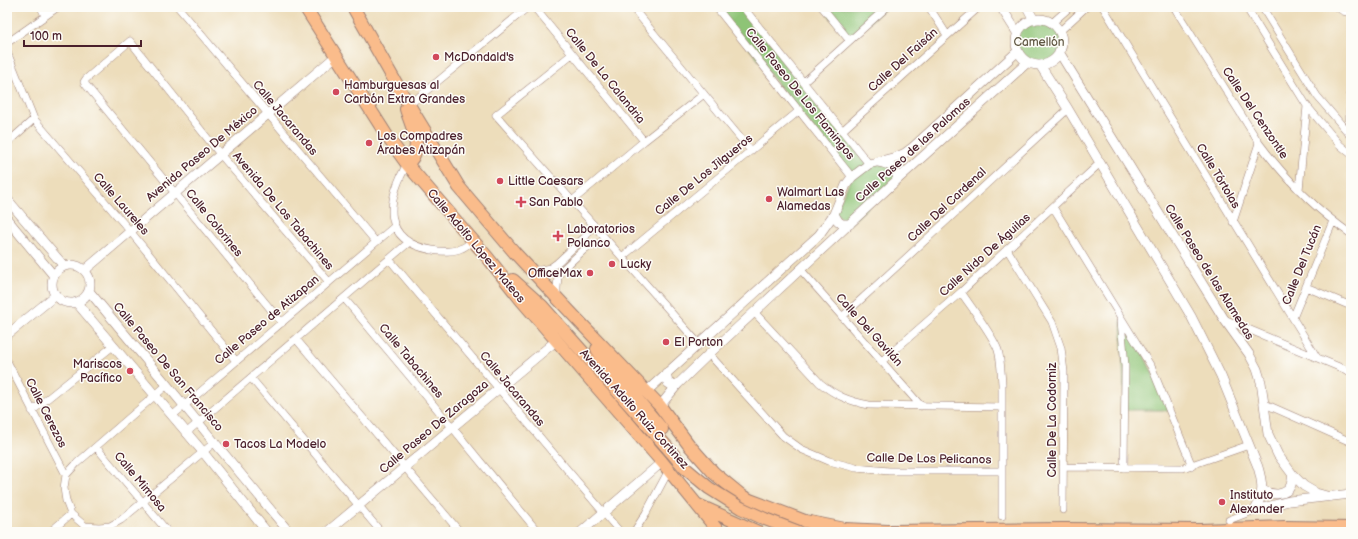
<svg xmlns="http://www.w3.org/2000/svg" width="1358" height="539" font-family="'Balsamiq Sans',sans-serif">
<rect width="100%" height="100%" fill="#fdfcf7"/>
<filter id="ink" filterUnits="userSpaceOnUse"><feTurbulence type="fractalNoise" baseFrequency=".025" numOctaves="2"/><feDisplacementMap in="SourceGraphic" scale="8" xChannelSelector="R" yChannelSelector="G"/><feConvolveMatrix kernelMatrix="1 2 1 2 8 2 1 2 1" color-interpolation-filters="sRGB"/></filter>
<filter id="wash" filterUnits="userSpaceOnUse"><feTurbulence type="fractalNoise" baseFrequency=".012" numOctaves="4" result="noise"/><feDisplacementMap in="SourceGraphic" scale="16" xChannelSelector="R" yChannelSelector="G"/><feGaussianBlur stdDeviation="0.9" result="paint"/><feColorMatrix in="noise" values="0 0 0 0 0 0 0 0 0 0 0 0 0 0 0 0 0 1.4 0 .05"/><feComposite in="paint" operator="in"/></filter>
<g filter="url(#wash)">
<rect width="100%" height="100%" fill="#edddbb"/>
<path fill="#8ec476" stroke="#6c7250" d="M716 7H742L869 164H888L898 179 850 224 834 214 852 177Z
M822 7H887L849 40Z
M1016 42a23 23 0 1 1 46 0a23 23 0 1 1-46 0Z
M1121 319 1142 351 1170 410H1125Z"/>
</g>
<g filter="url(#ink)">
<g fill="none" stroke-linecap="round" stroke-linejoin="round">
<defs>
<path id="minor" d="M41 7 45 16
M178 7 376 242
M534 7 644 141
M632 7 751 151
M716 7 852 177
M743 7 869 164
M822 7 849 40
M929 7 947 35
M1103 7 1316 356
M1174 7 1259 143C1285 178 1315 209 1351 234
M1246 7 1307 106 1340 145 1351 154
M1262 7 1317 96 1351 136
M1337 7 1343 11 1351 13
M1052 23 1070 7
M1059 32 1086 7
M7 43 58 7
M7 52 34 119 130 231 236 361
M572 54 496 115 699 344
M804 82 887 7
M409 105 528 7
M842 131 979 7
M1349 134 1351 80
M7 143 34 119
M407 164C387 200 380 241 432 250 441 252 454 252 462 248 466 247 469 243 472 240
M1299 190 1307 106
M572 201 644 141 704 94
M1053 207 1152 368 1192 466
M1233 222 1259 143
M1007 249 1052 322 1061 348 1064 372 1063 510
M622 257 800 110
M389 259 620 532
M531 270H541L550 268 557 263 586 236 593 224
M801 270 921 406
M1306 287 1351 306
M961 292C971 307 992 334 998 350 1001 360 1001 373 1002 384V516
M344 298 452 427 538 532
M557 298V288L558 276 563 269 586 248 607 240
M754 312 820 383C836 396 849 401 869 405L1002 407
M842 317 1068 109
M1293 318 1333 221
M1224 319 1351 372
M1121 321 1125 366 1124 468
M282 323 86 85 84 82 86 79 130 41 220 154 329 282
M296 339 460 532
M709 354 783 436 801 449 829 461 856 468 889 471H1002
M7 361 66 475
M882 361 961 292 1100 163
M251 378 381 532
M167 385 77 463 66 475 64 488 66 501 71 514 85 526 99 527 110 526 121 520 215 442
M1265 404 1351 442
M32 411 113 346
M172 416 395 226
M186 433 408 243
M96 447 168 532
M1063 467 1183 468 1249 445
M1229 520 1255 510
M7 529 10 532
M50 532 71 514
M634 532 646 513 669 470"/>
<path id="tertiary" d="M1001 7 1018 34
M1027 7 1034 20
M1016 42a23 23 0 1 1 46 0a23 23 0 1 1-46 0Z
M1059 52 1224 319 1249 354 1257 369 1261 382 1268 434 1278 455 1293 475 1304 486 1316 493 1330 497
M1040 65 1068 109 1191 316 1221 376 1258 467C1263 484 1264 494 1255 510
M878 162C890 164 895 167 898 179
M7 199 64 266
M834 214 838 221 842 224H850
M7 219 54 276
M52 284a19 19 0 1 1 38 0a19 19 0 1 1-38 0Z
M85 270 336 56
M89 291 289 532
M76 302 203 452 267 532
M7 335 56 295
M666 373 668 383 671 385 678 384
M647 391 819 235 834 214 846 185 852 177 869 164 896 157 905 153 913 147 1018 51
M660 406 678 384 709 354 898 179 1028 62
M1262 490C1271 495 1286 497 1291 485 1292 482 1292 478 1293 475
M1255 510 1289 501 1351 494
M327 532 557 340
M581 532 662 462"/>
<path id="primary" d="M305 7 389 139 407 164 488 258 522 301 662 462 719 532
M353 7 401 92 459 187 515 253 575 317 660 406 689 445 714 473 742 496 750 500 805 521 845 529 888 531 1063 529 1200 530 1285 527 1351 528
M406 109C410 123 421 143 413 157 412 159 409 162 407 164
M513 280 542 306 666 446
M597 349 610 367 662 429
M698 505 758 532"/>
</defs>
<use href="#minor" stroke="#9c7e73" stroke-width="8"/>
<use href="#tertiary" stroke="#9c7e73" stroke-width="10"/>
<use href="#primary" stroke="#9c7e73" stroke-width="14"/>
<use href="#minor" stroke="#fff" stroke-width="7"/>
<use href="#tertiary" stroke="#fff" stroke-width="9"/>
<use href="#primary" stroke="#fabc8b" stroke-width="12"/>
<defs>
<path id="primary-bridge" d="M666 446 685 468 709 488 741 508 765 519 799 532"/>
</defs>
<use href="#primary-bridge" stroke="#9c7e73" stroke-width="14" stroke-linecap="butt"/>
<use href="#primary-bridge" stroke="#fabc8b" stroke-width="12"/>
</g>
</g>
<g fill="#d1495b" stroke="#fdfcf7" stroke-width="1.5">
<circle cx="436" cy="57" r="4"/>
<circle cx="336" cy="92" r="4"/>
<circle cx="369" cy="143" r="4"/>
<circle cx="500" cy="181" r="4"/>
<circle cx="769" cy="199" r="4"/>
<path d="M519 196h4v4h4v4h-4v4h-4v-4h-4v-4h4z"/>
<path d="M556 230h4v4h4v4h-4v4h-4v-4h-4v-4h4z"/>
<circle cx="612" cy="264" r="4"/>
<circle cx="590" cy="273" r="4"/>
<circle cx="666" cy="342" r="4"/>
<circle cx="130" cy="371" r="4"/>
<circle cx="226" cy="444" r="4"/>
<circle cx="1222" cy="502" r="4"/>
</g>
<g text-anchor="middle" dominant-baseline="central" stroke-width="3" stroke-linejoin="round" paint-order="stroke">
<g font-size="12" fill="#625945" stroke="#fdfcf7">
<text x="1039" y="42">Camellón</text>
</g>
<g font-size="12" fill="#4a1f2b" stroke="#fdfcf7" text-anchor="start">
<text x="444" y="57">McDondald's</text>
<text x="344" y="85">Hamburguesas al<tspan x="344" dy="14">Carbón Extra Grandes</tspan></text>
<text x="377" y="136">Los Compadres<tspan x="377" dy="14">Árabes Atizapán</tspan></text>
<text x="508" y="181">Little Caesars</text>
<text x="777" y="192">Walmart Las<tspan x="777" dy="14">Alamedas</tspan></text>
<text x="529" y="202">San Pablo</text>
<text x="567" y="229">Laboratorios<tspan x="567" dy="14">Polanco</tspan></text>
<text x="620" y="264">Lucky</text>
<text x="582" y="273" text-anchor="end">OfficeMax</text>
<text x="674" y="342">El Porton</text>
<text x="122" y="364" text-anchor="end">Mariscos<tspan x="122" dy="14">Pacífico</tspan></text>
<text x="234" y="444">Tacos La Modelo</text>
<text x="1230" y="495">Instituto<tspan x="1230" dy="14">Alexander</tspan></text>
</g>
<g font-size="12" fill="#4a1f2b" stroke="#fdfcf7">
<text transform="translate(903 60) rotate(-42)">Calle Del Faisán</text>
<text transform="translate(605 76) rotate(51)">Calle De La Calandria</text>
<text transform="translate(800 94) rotate(51)">Calle Paseo De Los Flamingos</text>
<text transform="translate(1255 113) rotate(56)">Calle Del Cenzontle</text>
<text transform="translate(285 118) rotate(50)">Calle Jacarandas</text>
<text transform="translate(913 150) rotate(-42)">Calle Paseo de las Palomas</text>
<text transform="translate(202 154) rotate(-40)">Avenida Paseo De México</text>
<text transform="translate(704 175) rotate(-39)">Calle De Los Jilgueros</text>
<text transform="translate(1218 176) rotate(59)">Calle Tórtolas</text>
<text transform="translate(121 204) rotate(49)">Calle Laureles</text>
<text transform="translate(947 205) rotate(-43)">Calle Del Cardenal</text>
<text transform="translate(283 211) rotate(50)">Avenida De Los Tabachines</text>
<text transform="translate(214 223) rotate(51)">Calle Colorines</text>
<text transform="translate(476 246) rotate(50)">Calle Adolfo López Mateos</text>
<text transform="translate(985 255) rotate(-42)">Calle Nido De Águilas</text>
<text transform="translate(1302 265) rotate(-68)">Calle Del Tucán</text>
<text transform="translate(1209 272) rotate(58)">Calle Paseo de las Alamedas</text>
<text transform="translate(267 320) rotate(-40)">Calle Paseo de Atizapan</text>
<text transform="translate(869 330) rotate(48)">Calle Del Gavilán</text>
<text transform="translate(411 361) rotate(50)">Calle Tabachines</text>
<text transform="translate(168 367) rotate(50)">Calle Paseo De San Francisco</text>
<text transform="translate(512 389) rotate(50)">Calle Jacarandas</text>
<text transform="translate(634 409) rotate(48)">Avenida Adolfo Ruiz Cortinez</text>
<text transform="translate(46 413) rotate(63)">Calle Cerezos</text>
<text transform="translate(1052 420) rotate(-90)">Calle De La Codorniz</text>
<text transform="translate(434 427) rotate(-40)">Calle Paseo De Zaragoza</text>
<text transform="translate(929 459) rotate(1)">Calle De Los Pelicanos</text>
<text transform="translate(140 482) rotate(50)">Calle Mimosa</text>
</g>
</g>
<rect width="1358" height="539" fill="none" stroke="#fdfcf7" stroke-width="24"/>
<path d="M24 40v6h117v-6" fill="none" stroke="#4a1f2b" stroke-width="2"/>
<text x="30" y="40" font-size="12" fill="#4a1f2b" stroke="#fdfcf7" stroke-width="3" paint-order="stroke">100 m</text>
</svg>
